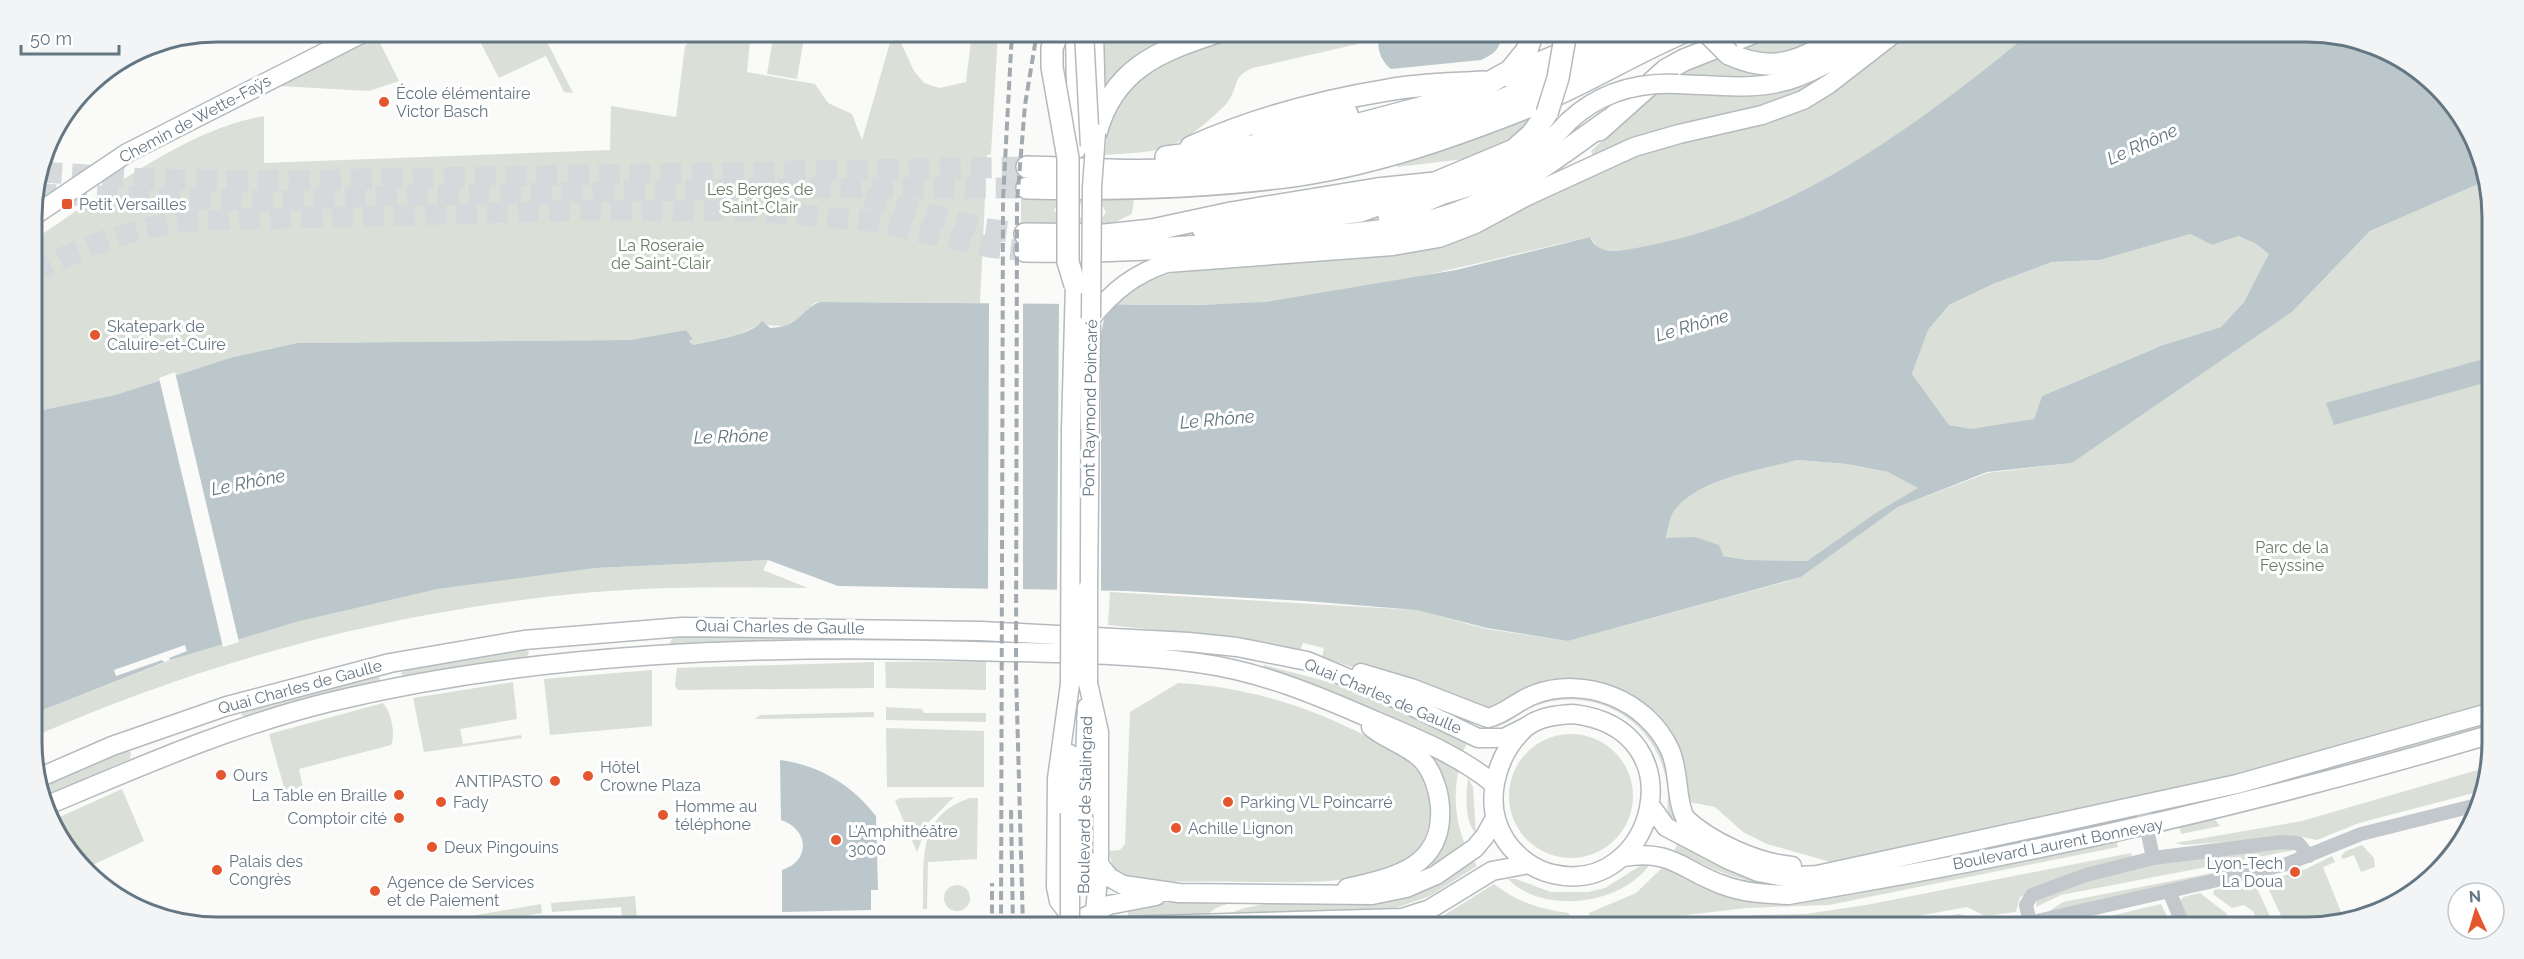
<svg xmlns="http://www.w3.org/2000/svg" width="2524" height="959" font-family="Raleway,sans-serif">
<rect width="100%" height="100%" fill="#fafaf8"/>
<path fill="#dadfd7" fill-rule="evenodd" d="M475 32H542L573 93 564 92 546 56 499 78Z
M699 32H751L747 72 815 84 828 103 852 114 862 140 893 32H896L914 71 924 83 939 88 966 82 972 32H998L991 154 987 155 980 303 821 302 814 303 801 318 784 326 759 325 737 335 693 345 689 341 693 339 686 330 630 340 297 343 233 357 115 395 33 412 32 241C99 197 185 129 264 116V163L610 150 611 106 676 117 685 46Z
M774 32H805L797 79 767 74Z
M1105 32H1134L1152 37H1176L1104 91Z
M1235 32H1360L1358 44 1253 68C1232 76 1239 85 1229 100 1224 108 1215 114 1209 120 1170 154 1155 151 1105 155L1109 116 1137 76 1200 43Z
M1782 32H1835L1778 58 1736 50Z
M1858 32H1867L1772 79 1672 78 1718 55 1738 66Z
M1904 32H2031C1920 123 1801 217 1656 244 1638 247 1616 255 1598 248L1590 237C1487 260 1386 288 1281 301 1227 307 1172 304 1117 304L1140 284 1176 272 1406 253 1461 239 1493 226 1523 207 1638 151 1765 120Z
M377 37 399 81 369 91 279 86Z
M1848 57 1809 91 1594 159 1591 151 1656 89 1754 91Z
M1537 114 1533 122 1491 156 1397 167V162Z
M2483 182 2488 185 2491 192 2492 705 2246 775 1834 863 1767 844 1743 832 1715 807 1684 801 1666 736 1582 685 1491 713 1322 657 1324 648 1303 643 1300 651 1242 639 1108 625 1110 592 1416 610 1487 629 1568 641 1785 582 1801 577 1898 507 1987 473 2072 463 2292 312 2370 231Z
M1134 197 1132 214 1103 228H1021V199ZM1060 203 1102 205 1106 212 1102 218H1060L1054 210Z
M2190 234 2212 245 2237 236 2255 242 2270 254 2244 302 2221 327 2163 345 2042 396 2034 419 1971 430 1949 425 1912 374 1928 330 1949 305 1993 284 2052 262 2100 260Z
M1798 460 1847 464 1888 472 1919 488 1877 512 1807 561 1748 560 1723 556 1666 539C1668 531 1669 519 1673 512 1694 479 1762 468 1798 460Z
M768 560 763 570 808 588C737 587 666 586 595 592 400 609 214 658 35 736V713L189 653 296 622 438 589 596 568Z
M740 634 871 637V641L672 646 670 642 675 636Z
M525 649 529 652 526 659 406 677 401 674 404 669Z
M986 661V690L886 688 885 662Z
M874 662V688L678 690 675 686 677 668Z
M1264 665 1321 680 1376 699 1468 742 1463 751C1398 719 1333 689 1263 668Z
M652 670V726L550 735 544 679Z
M376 675 380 678 378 683 247 718 241 715 244 709Z
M513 682 517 719 460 729 463 744 521 735 522 738 424 752 413 698Z
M1178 683C1251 687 1317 709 1381 744 1392 751 1411 757 1418 768 1428 782 1429 795 1430 811 1432 830 1427 848 1410 858 1361 886 1308 882 1255 882 1218 881 1182 882 1146 881L1132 880 1115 871 1108 851 1120 850 1125 844 1130 712Z
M1574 692 1627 708 1663 747 1675 813 1673 820C1664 815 1669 801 1668 791 1665 764 1654 741 1634 723 1607 699 1564 692 1531 708 1518 714 1508 725 1494 727L1512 711Z
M383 703C391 711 396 735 391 745L299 769 303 787 285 791 269 734Z
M886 707 922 709 924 713H986V722L886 720Z
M874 712V717L755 719 760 715Z
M2492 717V728L2176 812 2175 808 2233 795Z
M886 728 984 731V787H887Z
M1509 796a62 62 0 1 1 124 0a62 62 0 1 1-124 0Z
M123 750 131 752 130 759 44 796 39 786Z
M1421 751 1459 768C1453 795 1455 821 1466 847L1433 867 1431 864C1463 823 1441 791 1421 751Z
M2488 767 2485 790 2359 823 2317 840 2297 836 2184 845 2175 843 2302 821Z
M1468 778 1473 787 1476 834C1464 821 1466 794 1468 778Z
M122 789 144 841 84 869 77 864 55 819Z
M954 797 928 823 917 852 895 801 900 798Z
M970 798H978L977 859 928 862 927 909H923C924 862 916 815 970 798Z
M2112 817 2114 826 1822 884C1754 888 1735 880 1674 851L1678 843 1765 879Z
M2213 817 2220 826 2181 834 2179 824Z
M2117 842 2118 847 1829 905 1747 908 1590 926 1589 913 1636 893 1664 866 1742 899 1786 903 1851 895Z
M2362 845 2374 858 2375 867 2361 872 2354 855 2343 859 2341 856 2346 851Z
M2290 847 2295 850 2061 895 2036 907 2037 898 2051 891 2161 860Z
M2131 853 2133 859 2035 890 2020 897 2016 912 1985 916 1967 907 1857 927H1650L1756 915 1806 914 1866 905Z
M2332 856 2335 862 2323 867 2345 922 2319 927H2298L2295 922 2286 926 2267 886 2269 880 2306 869Z
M1472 858 1477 866 1430 896 1393 909 1226 915 1244 908 1270 903 1368 904Z
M2285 859 2049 913 2048 912 2063 902Z
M1650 864C1622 905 1543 915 1508 879H1516L1551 892H1588L1605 888 1640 866Z
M2254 882 2275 927H2252L2255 923 2254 912 2244 905 2232 908 2213 894 2214 890Z
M1494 884C1517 902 1539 909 1568 913L1573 919 1570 927H1415L1443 916Z
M944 898a13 13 0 1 1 26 0a13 13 0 1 1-26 0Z
M2200 893 2227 914V927H2188L2179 903 2183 897Z
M635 896 637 918 622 919 621 907 552 912 551 903Z
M1146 902 1230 903 1216 908 1204 917 1128 919V904Z
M541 904 542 913 459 927H450L448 920Z
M2161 904 2167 916 2138 927H2103L2106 917Z
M1959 914 1999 924 1985 927H1888Z"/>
<path fill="#bbc7cb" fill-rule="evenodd" d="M1382 32H1501C1502 47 1495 54 1481 60L1391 69C1380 61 1374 43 1382 32Z
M2031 32H2307L2367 41 2410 63 2454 104 2487 183 2483 182 2370 231 2292 312 2072 463 1987 472 1898 507 1801 577 1568 641 1487 628 1416 610 1305 601 1126 591 838 586 768 560 596 568 438 589 296 622 170 660 35 713 33 412 115 395 233 357 297 343 630 340 686 330 693 339 689 341 693 345C709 341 753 335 762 321L770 328C802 327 804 305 821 302L1200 305 1266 302 1456 270 1590 237C1599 259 1627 249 1646 246 1795 218 1916 126 2031 32ZM2190 234 2212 245 2238 236 2255 243 2269 254 2244 302 2221 327 2163 345 2042 396 2034 419 1971 429 1949 425 1912 374 1928 330 1949 305 1993 284 2052 262 2100 260ZM1798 460 1847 464 1888 472 1918 488 1877 512 1807 561 1748 560 1723 556 1719 545 1695 537 1666 538C1668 530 1669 518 1674 511 1696 479 1762 469 1798 460Z
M2491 357V381L2334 425 2326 403Z
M780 760C819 765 852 785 876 816L878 890H871V910L782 912V870C811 861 809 829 781 820Z"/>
<path fill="#fafaf8" d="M989 300H1023V592H988Z
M1059 300 1119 301 1104 319 1101 334V593H1057Z
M175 372 239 642 223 647 159 378Z
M185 645 187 651 169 658 170 660 164 662 162 660 116 676 114 670Z"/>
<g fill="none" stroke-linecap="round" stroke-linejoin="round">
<path stroke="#d5d9db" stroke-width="21" stroke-dasharray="21 10" stroke-linecap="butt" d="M41 172 146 179 267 181 1027 167
M35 194 268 201 381 196 800 188H1027
M866 197 981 228 1025 234
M32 274C81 246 130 229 185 221L591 210 753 211 873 221 989 247 1025 251"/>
<defs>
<path id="major" d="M1075 32 1077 149
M1094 32 1096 110
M1678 84C1709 85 1742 89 1772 84 1810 78 1844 53 1875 32
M1445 194C1503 178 1527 166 1569 121
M32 217 127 153 365 32
M1071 429 1075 285
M1088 588 1091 318C1113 291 1134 274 1167 263L1393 246 1439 238 1475 224 1525 197 1634 147 1679 134 1762 115 1803 100 1829 84 1896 32
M1361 673 1411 688 1488 718C1505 714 1517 701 1533 695 1585 675 1647 700 1670 750 1680 772 1675 797 1685 818 1711 842 1757 863 1792 866
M1088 683 1099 732V864L1094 926
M1070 684 1057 779 1056 887 1059 901 1075 922 1094 926H1123L1402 918 1430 909 1492 871 1529 864
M1573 714C1701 729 1654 898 1553 874 1534 870 1517 857 1506 841 1482 805 1495 756 1525 728 1538 717 1556 715 1573 714Z
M1070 754V813
M36 779 112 746 227 706 390 663 524 640 682 627 981 631 1189 642 1237 647 1307 661 1395 698 1478 738H1504L1526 727
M48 805C141 766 232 726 330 702 536 652 762 645 973 651 1047 653 1124 653 1198 663 1260 671 1319 696 1376 721 1418 739 1458 755 1494 784
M1650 805 1666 827 1729 860 1758 872 1785 877 1817 875 2237 784 2492 712
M1083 814 1087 707
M1623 857C1673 849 1681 870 1723 885 1744 893 1766 894 1788 895 2026 856 2261 803 2492 734
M1099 864 1109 877 1123 885 1179 893 1372 895 1406 888 1436 875 1475 848 1485 836 1495 818
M1347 888C1395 877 1444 867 1440 807 1439 791 1433 772 1422 760 1409 746 1386 740 1371 727
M1085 917 1109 905 1156 896"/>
<path id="highway" d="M1729 54C1778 77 1805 58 1848 32
M1508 76 1573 49 1606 32
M1599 130 1666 70 1684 60 1755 32
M1096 133C1113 69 1159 51 1217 32
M1263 133 1347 114
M1191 147C1254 119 1320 101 1388 90 1419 84 1452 84 1484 82
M1166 157 1299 140 1465 96 1510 71 1527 50 1533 32
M1027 167C1072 168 1118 172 1164 170 1331 163 1499 116 1645 32
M1027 188C1118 190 1209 188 1299 175 1379 163 1458 135 1533 105 1585 84 1632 54 1684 32
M1389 216 1457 187
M1203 229 1233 228 1361 211 1408 194
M1025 234 1105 235 1152 230 1231 213 1377 189 1435 183 1514 150 1532 134 1545 116
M1025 251C1118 253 1209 246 1302 238 1352 234 1405 231 1454 214 1512 193 1559 155 1609 120"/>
</defs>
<use href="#major" stroke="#b5babe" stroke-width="21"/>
<use href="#highway" stroke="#b4b9bd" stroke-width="24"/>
<path stroke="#c3c8cc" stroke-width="14" d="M2142 805 2153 858
M2169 891 2184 927
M2030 923 2026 905 2032 895 2086 875 2153 858 2282 842 2298 843 2309 856
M2011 927 2287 864 2361 834 2481 804"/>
<use href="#major" stroke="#fff" stroke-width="18"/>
<use href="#highway" stroke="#fff" stroke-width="21"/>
<path stroke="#a2aab0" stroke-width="4" stroke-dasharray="9 4.5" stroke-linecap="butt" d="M1011 810 1013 927
M992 927V883
M1001 927 1003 199 1012 32
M1023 927 1016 672 1017 202 1025 105 1037 32"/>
<defs>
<path id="major-bridge" d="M1084 32 1090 146
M1569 121C1600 92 1637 82 1678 84
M1091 318 1092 187 1096 133
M1088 683V588
M1070 684 1071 429
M1083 854V814
M1070 927V813"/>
<path id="highway-bridge" d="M1058 32 1052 48V67L1068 158V262L1075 285
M1707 32 1729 54
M1547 113 1558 78 1566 32"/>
</defs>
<use href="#major-bridge" stroke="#b5babe" stroke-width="21" stroke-linecap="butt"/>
<use href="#highway-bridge" stroke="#b4b9bd" stroke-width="24" stroke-linecap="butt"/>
<use href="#major-bridge" stroke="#fff" stroke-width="18"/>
<use href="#highway-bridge" stroke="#fff" stroke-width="21"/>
</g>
<g fill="#e4572e" stroke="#fff" stroke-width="2">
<circle cx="384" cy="102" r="6"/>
<rect x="61" y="198" width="12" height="12" rx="3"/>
<circle cx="95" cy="335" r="6"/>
<circle cx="221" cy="775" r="6"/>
<circle cx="588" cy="776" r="6"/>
<circle cx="555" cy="781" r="6"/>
<circle cx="399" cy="795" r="6"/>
<circle cx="441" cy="802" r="6"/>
<circle cx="1228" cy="802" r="6"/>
<circle cx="663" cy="815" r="6"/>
<circle cx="399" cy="818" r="6"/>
<circle cx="1176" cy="828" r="6"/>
<circle cx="836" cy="840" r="6"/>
<circle cx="432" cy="847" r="6"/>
<circle cx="217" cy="870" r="6"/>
<circle cx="2295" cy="872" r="6"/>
<circle cx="375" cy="891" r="6"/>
</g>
<g text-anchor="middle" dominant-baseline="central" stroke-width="6" stroke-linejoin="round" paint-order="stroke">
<g font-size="16" fill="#657683" stroke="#fff" text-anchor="start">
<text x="396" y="93">École élémentaire<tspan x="396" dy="18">Victor Basch</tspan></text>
<text x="79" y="204">Petit Versailles</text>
<text x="107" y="326">Skatepark de<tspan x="107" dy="18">Caluire-et-Cuire</tspan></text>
<text x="600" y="767">Hôtel<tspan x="600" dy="18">Crowne Plaza</tspan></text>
<text x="233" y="775">Ours</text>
<text x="543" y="781" text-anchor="end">ANTIPASTO</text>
<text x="387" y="795" text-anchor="end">La Table en Braille</text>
<text x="453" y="802">Fady</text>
<text x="1240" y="802">Parking VL Poincarré</text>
<text x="675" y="806">Homme au<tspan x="675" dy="18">téléphone</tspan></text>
<text x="387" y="818" text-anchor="end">Comptoir cité</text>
<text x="1188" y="828">Achille Lignon</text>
<text x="848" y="831">L’Amphithéâtre<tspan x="848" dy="18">3000</tspan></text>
<text x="444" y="847">Deux Pingouins</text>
<text x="229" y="861">Palais des<tspan x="229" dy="18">Congrès</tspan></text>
<text x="2283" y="863" text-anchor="end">Lyon-Tech<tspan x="2283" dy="18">La Doua</tspan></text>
<text x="387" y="882">Agence de Services<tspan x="387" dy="18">et de Paiement</tspan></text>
</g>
<g font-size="16" fill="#657683" stroke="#fff">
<text transform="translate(195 119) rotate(-28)">Chemin de Wette-Faÿs</text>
<text transform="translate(1090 408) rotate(-89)">Pont Raymond Poincaré</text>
<text transform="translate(780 627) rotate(1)">Quai Charles de Gaulle</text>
<text transform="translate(300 687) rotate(-15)">Quai Charles de Gaulle</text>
<text transform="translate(1383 696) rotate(23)">Quai Charles de Gaulle</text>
<text transform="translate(1085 805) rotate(-89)">Boulevard de Stalingrad</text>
<text transform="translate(2058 844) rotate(-11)">Boulevard Laurent Bonnevay</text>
</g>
<g font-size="16" fill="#687a64" stroke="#fff">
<text x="760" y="189">Les Berges de<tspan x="760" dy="18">Saint-Clair</tspan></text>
<text x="661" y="245">La Roseraie<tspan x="661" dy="18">de Saint-Clair</tspan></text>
<text x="2292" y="547">Parc de la<tspan x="2292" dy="18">Feyssine</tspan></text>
</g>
<g font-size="18" font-style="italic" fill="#60757c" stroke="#fff">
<text transform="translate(2142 144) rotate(-24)">Le Rhône</text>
<text transform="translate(1692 325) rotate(-16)">Le Rhône</text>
<text transform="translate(1217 419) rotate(-5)">Le Rhône</text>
<text transform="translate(731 436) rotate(-2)">Le Rhône</text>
<text transform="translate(248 482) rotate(-11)">Le Rhône</text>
</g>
</g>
<path d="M0 0H2524V959H0ZM217 42H2307A175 175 0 0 1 2482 217V742A175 175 0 0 1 2307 917H217A175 175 0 0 1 42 742V217A175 175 0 0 1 217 42Z" fill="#f3f4f5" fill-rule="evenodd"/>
<path fill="none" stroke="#657683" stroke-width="3" d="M217 42H2307A175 175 0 0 1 2482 217V742A175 175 0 0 1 2307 917H217A175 175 0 0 1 42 742V217A175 175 0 0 1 217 42Z"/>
<g transform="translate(2476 911) rotate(356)"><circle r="28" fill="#ffffff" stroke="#c1c8cd" stroke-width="1.5"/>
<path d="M0-4.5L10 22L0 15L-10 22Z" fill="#e4572e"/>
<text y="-9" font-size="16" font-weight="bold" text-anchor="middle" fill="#657683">N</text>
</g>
<path d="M21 45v9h98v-9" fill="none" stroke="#657683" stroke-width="3"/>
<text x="30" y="45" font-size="18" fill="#657683" stroke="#ffffff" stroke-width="4.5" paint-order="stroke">50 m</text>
</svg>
